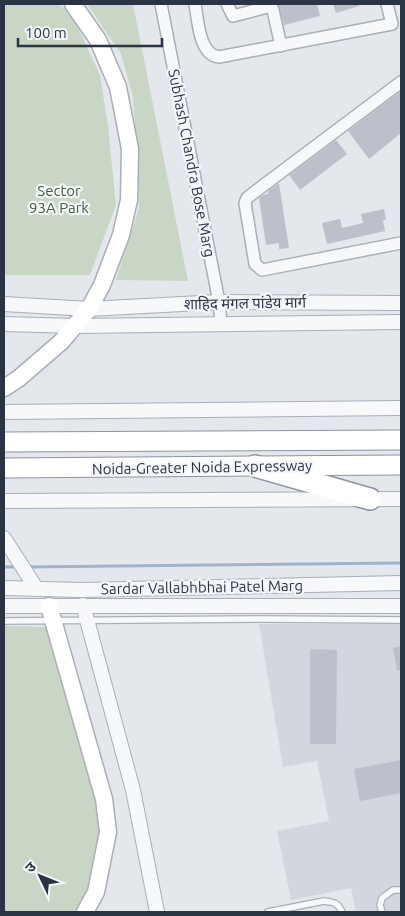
<svg xmlns="http://www.w3.org/2000/svg" width="405" height="916" font-family="Ubuntu,'Noto Sans Devanagari',sans-serif">
<rect width="100%" height="100%" fill="#e4e7ec"/>
<path fill="#d2d6de" d="M259 624H401V912H356L351 888 291 900 277 831 329 821 317 761 283 767Z"/>
<path fill="#c9d6c5" d="M4 4H58L71 13 100 75 108 126 116 205 90 275H4Z
M87 4H133L188 281 116 280 139 208 137 152 133 97 121 54Z
M4 626 48 627 96 801 100 832 88 890 81 905 74 912H4Z"/>
<g fill="none" stroke-linecap="round" stroke-linejoin="round">
<path stroke="#9fb4cc" stroke-width="3" d="M4 567H18
M27 567 401 563"/>
</g>
<path fill="#bbc0ca" d="M278 4H317L320 16 284 25Z
M333 4H359V6L336 13Z
M401 91V133L369 159 348 131Z
M336 140 347 154 300 190 289 175Z
M279 183 289 248 279 249V243L266 245 259 198 263 195 268 194V191Z
M384 209 386 220H383L385 231 327 244 322 223 340 219 342 228 363 223 361 214Z
M401 646V670L397 671 393 648Z
M310 649 337 650 336 744H310Z
M401 760V793L360 801 354 769Z"/>
<g fill="none" stroke-linecap="round" stroke-linejoin="round">
<defs>
<path id="service" d="M4 621 262 619 401 620
M268 912 324 901C334 902 338 903 342 912
M382 912 380 905 382 898 393 890H401"/>
<path id="minor" d="M161 4 219 302 221 323
M195 4C198 20 199 55 219 57L392 24 387 4
M227 4 233 16 271 6 273 10 281 46
M401 82 256 191 247 198 245 203 255 264 262 270 401 243"/>
<path id="tertiary" d="M4 304 89 309 219 302 401 303
M4 324 76 326 401 322
M4 412 401 408
M4 501 401 499
M4 538 36 588
M4 588 81 590 401 583
M83 605 133 790 157 912
M4 606H401"/>
<path id="secondary" d="M4 388 18 379 61 342 89 309 102 285 121 235 129 200 130 149 118 87 98 40 73 4
M49 606 104 799 108 832 96 892 85 912"/>
<path id="trunk" d="M4 442 401 440
M4 468 401 465"/>
<path id="motorway" d="M255 466 370 499"/>
</defs>
<use href="#service" stroke="#a9aeb7" stroke-width="8"/>
<use href="#minor" stroke="#a9aeb7" stroke-width="14"/>
<use href="#tertiary" stroke="#a9aeb7" stroke-width="16"/>
<use href="#secondary" stroke="#a9aeb7" stroke-width="19"/>
<use href="#trunk" stroke="#8b94a3" stroke-width="21"/>
<use href="#motorway" stroke="#8b94a3" stroke-width="24"/>
<use href="#service" stroke="#f7f8fa" stroke-width="5.5"/>
<use href="#minor" stroke="#f7f8fa" stroke-width="11"/>
<use href="#tertiary" stroke="#f7f8fa" stroke-width="14"/>
<use href="#secondary" stroke="#fff" stroke-width="16"/>
<use href="#trunk" stroke="#fff" stroke-width="19"/>
<use href="#motorway" stroke="#fff" stroke-width="21"/>
</g>
<g text-anchor="middle" dominant-baseline="central" stroke-width="4.5" stroke-linejoin="round" paint-order="stroke">
<g font-size="15" fill="#2b3445" stroke="#f4f6f9">
<text transform="translate(192 163) rotate(79)">Subhash Chandra Bose Marg</text>
<text transform="translate(245 303) rotate(-1)">शाहिद मंगल पांडेय मार्ग</text>
<text transform="translate(202 467) rotate(-1)">Noida-Greater Noida Expressway</text>
<text transform="translate(202 587) rotate(-1)">Sardar Vallabhbhai Patel Marg</text>
</g>
<g font-size="15" fill="#3f6138" stroke="#f4f6f9">
<text x="59" y="190">Sector<tspan x="59" dy="17">93A Park</tspan></text>
</g>
</g>
<rect width="405" height="916" fill="none" stroke="#2b3445" stroke-width="10"/>
<g transform="translate(40 876) rotate(313)" stroke="#f4f6f9" stroke-width="4" paint-order="stroke">
<path d="M0-4L9 19L0 12L-9 19Z" fill="#2b3445"/>
<text y="-8" font-size="14" font-weight="bold" text-anchor="middle" fill="#2b3445">उ</text>
</g>
<path d="M18 38v8h144v-8" fill="none" stroke="#2b3445" stroke-width="2.5"/>
<text x="25" y="38" font-size="15" fill="#2b3445" stroke="#f4f6f9" stroke-width="4" paint-order="stroke">100 m</text>
</svg>
